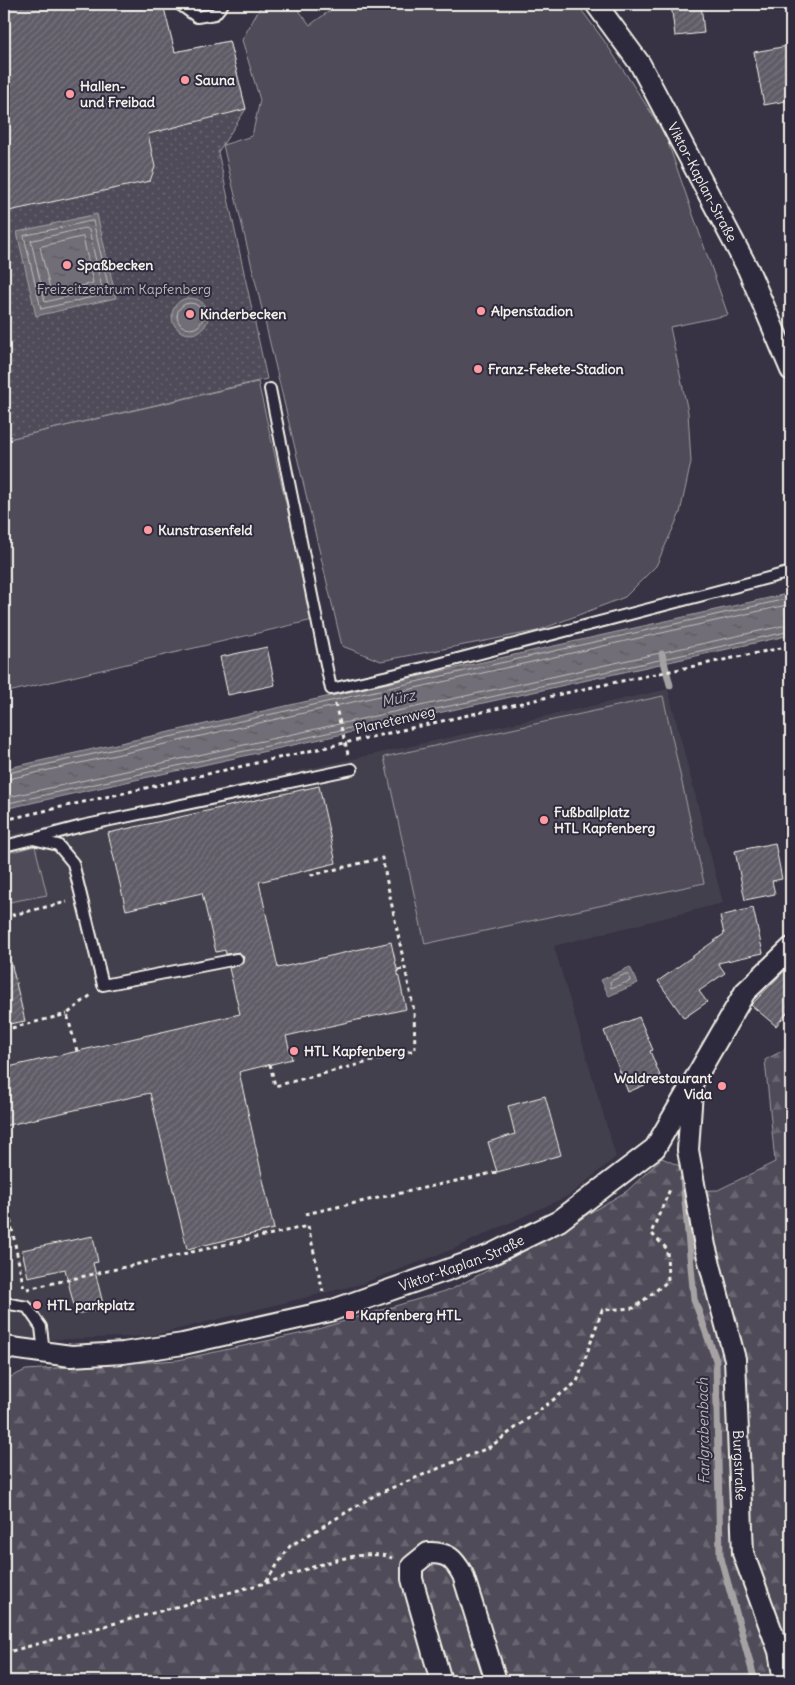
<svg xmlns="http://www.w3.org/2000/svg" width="795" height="1685" font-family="Delius,sans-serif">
<defs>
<pattern id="forest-firs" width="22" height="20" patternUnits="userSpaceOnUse" patternTransform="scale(1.25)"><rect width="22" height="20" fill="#504b59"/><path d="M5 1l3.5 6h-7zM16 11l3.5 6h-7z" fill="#6a6571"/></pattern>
<pattern id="park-dots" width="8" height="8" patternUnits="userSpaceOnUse" patternTransform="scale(1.25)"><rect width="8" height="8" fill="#504b59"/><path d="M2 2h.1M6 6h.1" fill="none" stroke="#6a6571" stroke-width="1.8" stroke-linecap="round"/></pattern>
<pattern id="water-ripples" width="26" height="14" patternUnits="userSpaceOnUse" patternTransform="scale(1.25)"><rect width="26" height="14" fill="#726e77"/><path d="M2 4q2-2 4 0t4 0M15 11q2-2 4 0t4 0" fill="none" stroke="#5b595c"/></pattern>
<pattern id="building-hatch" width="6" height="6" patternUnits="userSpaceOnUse" patternTransform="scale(1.25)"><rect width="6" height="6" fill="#5f5c67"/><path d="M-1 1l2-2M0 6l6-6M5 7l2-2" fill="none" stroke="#77747d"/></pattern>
</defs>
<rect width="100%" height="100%" fill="#373244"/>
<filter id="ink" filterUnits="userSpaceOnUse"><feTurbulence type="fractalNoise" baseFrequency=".02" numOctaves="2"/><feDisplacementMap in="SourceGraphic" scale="10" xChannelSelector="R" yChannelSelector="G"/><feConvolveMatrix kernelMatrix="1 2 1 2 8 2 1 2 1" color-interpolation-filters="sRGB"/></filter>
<g filter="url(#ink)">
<path fill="#433f4e" d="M668 689 723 903 554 946 616 1157 570 1195 451 1250 361 1284 150 1336 44 1340 4 1335V836Z"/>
<path fill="#504b59" stroke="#a29ea0" d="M262 4H294L310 25 339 4H577L605 42 665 134 728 315 670 327 688 412 691 462 680 513 656 566 625 597 537 631 381 661 342 646 223 145 252 136 260 100 242 40Z
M258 382 313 620 4 693V440Z
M663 696 704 883 425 944 384 757Z
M35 846 47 895 4 903V854Z"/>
<path fill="url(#forest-firs)" stroke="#a29ea0" d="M791 1046V1681H4V1380L26 1370 178 1360 308 1332 452 1289 534 1246 627 1191 662 1158 686 1169 685 1191 718 1190 775 1162 765 1060Z"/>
<path fill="url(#park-dots)" stroke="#a29ea0" d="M4 4H162L175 52 229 41 246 109 218 152 267 379 4 440Z"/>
<path fill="url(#water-ripples)" stroke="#a6a2a4" d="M97 214 116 298 36 316 17 232Z
M172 316a18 18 0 1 1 36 0a18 18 0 1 1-36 0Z
M791 593V635L4 809V769Z
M630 967 638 983 609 996 601 980Z"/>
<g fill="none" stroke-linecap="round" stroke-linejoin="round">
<path stroke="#c0bdbb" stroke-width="1" d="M93 221 110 293 41 309 24 236Z
M86 228 89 230 102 288 45 302 31 241Z
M83 237 93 283 51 293 40 247Z
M177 316a13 13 0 1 1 26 0a13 13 0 1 1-26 0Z
M4 774 791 598
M4 780 791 604
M4 798 791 624
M4 804 791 631
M626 974 629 975 630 981 611 988 610 982Z"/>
<path stroke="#a6a2a4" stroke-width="7" d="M662 654 670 685
M683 1179 694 1299 716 1360 720 1555 755 1681"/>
</g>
<path fill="url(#building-hatch)" stroke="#f4f1e8" d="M4 4H163L175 52 229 41 246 109 148 134 155 167 150 181 4 212Z
M671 4H701L704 33 675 36Z
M788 46 791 67V100L764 105 754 52Z
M267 647 275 685 228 695 220 657Z
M319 786 336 863 259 882 278 968 391 942 406 1009 286 1036 292 1059 239 1072 274 1229 187 1249 150 1093 4 1126V1068L240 1014 229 968 241 964 244 957 239 952 226 954 225 950 216 952 202 893 126 910 108 833Z
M775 843 782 879 772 881 775 894 745 900 735 851Z
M753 908 763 953 718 963 725 973 699 991 707 1002 684 1018 658 981 724 934 720 916Z
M11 962 25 1021 4 1025V963Z
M791 964V1008L776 1026 751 1005Z
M639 1017 653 1050 650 1051 661 1078 628 1092 604 1031Z
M545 1096 561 1155 497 1172 488 1142 515 1134 508 1106Z
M93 1236 98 1262 93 1263 104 1308 76 1314 65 1269 28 1277 22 1250Z"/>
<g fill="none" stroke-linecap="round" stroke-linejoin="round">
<defs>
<path id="service" d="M179 4 197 17 215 14 223 4
M270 389 331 689 423 668 791 572
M37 838 82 826 352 769
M4 846 33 839 58 845 73 863 103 985 237 959
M4 1303 27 1307 41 1327 44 1353"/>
<g id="minor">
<path id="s1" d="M596 4 640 64 748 269 791 370"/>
<path id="s2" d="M692 1091 688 1150 705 1246 735 1359 743 1553 779 1651 784 1681"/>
<path id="s3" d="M4 1347 71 1356 123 1353 183 1344 330 1311 490 1255 559 1221 655 1148 745 992 791 948"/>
<path d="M441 1681 412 1579V1566L428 1553C448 1552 454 1559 463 1575L496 1681"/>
</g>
</defs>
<use href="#service" stroke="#f4f1e8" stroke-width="14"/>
<use href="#minor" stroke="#f4f1e8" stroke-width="24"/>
<path stroke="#f4f1e8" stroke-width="3" stroke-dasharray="4 4" stroke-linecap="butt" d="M335 704 348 754
M4 820 588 688 791 646
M4 917 67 902
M398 970 404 969
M4 1030 67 1014
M77 1051 67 1014 91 995
M270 1064 275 1086 415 1050 414 1011 382 858 312 875 310 869
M4 1189 24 1289
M305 1214 497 1172
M27 1289 308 1226 323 1292
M266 1583C299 1573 360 1545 392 1558
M4 1653 265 1583 290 1546 377 1494 490 1447 577 1382 602 1310 634 1308 668 1281 667 1249 651 1233 671 1187"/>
<use href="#service" stroke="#2f2a3d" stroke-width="10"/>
<use href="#minor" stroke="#2f2a3d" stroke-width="20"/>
</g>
</g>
<g fill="#ff9aa2" stroke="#2f2a3d" stroke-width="2">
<circle cx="185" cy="80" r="5"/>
<circle cx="70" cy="94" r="5"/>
<circle cx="67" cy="265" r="5"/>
<circle cx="481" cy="311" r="5"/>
<circle cx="190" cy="314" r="5"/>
<circle cx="478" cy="369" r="5"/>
<circle cx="148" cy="530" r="5"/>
<circle cx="544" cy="820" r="5"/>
<circle cx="294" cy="1051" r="5"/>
<circle cx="722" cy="1086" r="5"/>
<circle cx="37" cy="1305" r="5"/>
<rect x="345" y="1310" width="10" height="10" rx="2.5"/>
</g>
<g text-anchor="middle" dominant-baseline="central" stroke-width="4" stroke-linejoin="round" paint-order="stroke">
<g font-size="14" font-weight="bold" fill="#f4f1e8" stroke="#2f2a3d" text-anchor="start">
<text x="195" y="80">Sauna</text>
<text x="80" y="86">Hallen-<tspan x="80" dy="16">und Freibad</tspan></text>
<text x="77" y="265">Spaßbecken</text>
<text x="491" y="311">Alpenstadion</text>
<text x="200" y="314">Kinderbecken</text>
<text x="488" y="369">Franz-Fekete-Stadion</text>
<text x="158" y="530">Kunstrasenfeld</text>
<text x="554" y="812">Fußballplatz<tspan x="554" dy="16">HTL Kapfenberg</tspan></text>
<text x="304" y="1051">HTL Kapfenberg</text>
<text x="712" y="1078" text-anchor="end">Waldrestaurant<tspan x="712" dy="16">Vida</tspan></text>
<text x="47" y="1305">HTL parkplatz</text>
<text x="360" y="1315">Kapfenberg HTL</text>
</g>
<g font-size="14" fill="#f4f1e8" stroke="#2f2a3d">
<text stroke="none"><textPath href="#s1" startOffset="208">Viktor-Kaplan-Straße</textPath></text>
<text transform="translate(395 720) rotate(-13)">Planetenweg</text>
<text stroke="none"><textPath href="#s3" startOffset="471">Viktor-Kaplan-Straße</textPath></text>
<text stroke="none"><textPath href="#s2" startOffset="380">Burgstraße</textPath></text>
</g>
<g font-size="14" fill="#bbb7b6" stroke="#2f2a3d">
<text x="124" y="289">Freizeitzentrum Kapfenberg</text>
</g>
<g font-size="15" font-style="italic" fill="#bab6b5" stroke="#2f2a3d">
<text transform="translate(398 698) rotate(-12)">Mürz</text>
<text transform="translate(703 1431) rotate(-91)">Farlgrabenbach</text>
</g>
</g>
<rect width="795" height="1685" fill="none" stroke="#2f2a3d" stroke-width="20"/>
<rect x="10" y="10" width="775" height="1665" fill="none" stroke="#f4f1e8" stroke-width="2" filter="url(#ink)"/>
</svg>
